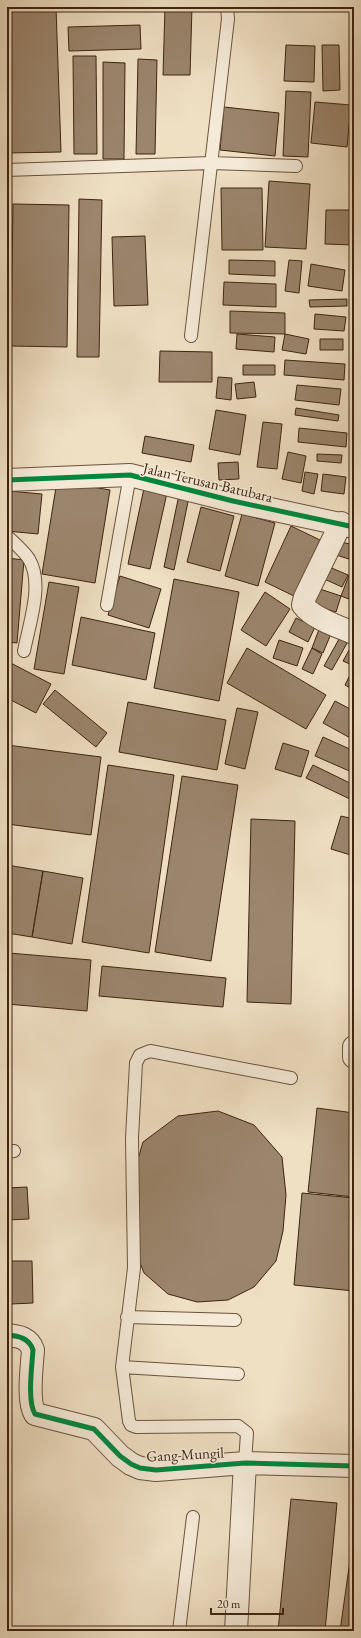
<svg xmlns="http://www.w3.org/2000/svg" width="361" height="1638" font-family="'EB Garamond',serif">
<rect width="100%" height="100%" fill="#efdfc3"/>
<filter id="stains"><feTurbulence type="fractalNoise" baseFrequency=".005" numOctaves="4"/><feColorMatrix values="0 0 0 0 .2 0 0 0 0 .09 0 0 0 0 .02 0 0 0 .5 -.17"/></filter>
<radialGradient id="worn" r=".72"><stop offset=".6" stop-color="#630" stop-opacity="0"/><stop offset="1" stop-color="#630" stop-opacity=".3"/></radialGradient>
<path fill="#9b856d" stroke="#3f2410" d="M7 7H56L61 152 7 153Z
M165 7H192L190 75H163Z
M140 25 141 49 69 51 68 27Z
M286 45 315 46 314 82 284 81Z
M322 45H339L340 90 323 91Z
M73 56H96L97 154H74Z
M138 59 157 60 155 154H136Z
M103 62 125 63 124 159H103Z
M286 91 311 92 308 157 283 156Z
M315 102 351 105 347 147 311 143Z
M224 107 279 113 275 156 220 150Z
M269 181 310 184 306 249 265 247Z
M221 188H262L263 250H222Z
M79 199 102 200 99 357H77Z
M13 204 69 205 67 347 11 346Z
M326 210H354V245L325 244Z
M145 236 148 305 114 306 112 237Z
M229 260 275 261V276L229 274Z
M289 260 302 261 299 293 285 291Z
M311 264 345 270 342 291 308 286Z
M224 282 276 284V307L223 305Z
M347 299V306L310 307 309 300Z
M230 311 285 313V334L230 333Z
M315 314 346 317 344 331 314 329Z
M237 334 275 337 274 352 236 349Z
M285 334 309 339 306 354 282 350Z
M320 339H343V350H320Z
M160 351 212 352V382H159Z
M285 360 345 364 344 380 284 375Z
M243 365H275V375H243Z
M218 377 232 378 231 400 216 398Z
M254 382 256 397 237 399 235 384Z
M297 385 341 389 339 405 295 400Z
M296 408 339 415 338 421 295 415Z
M216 410 246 415 240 455 209 449Z
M263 422 282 424 277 469 257 467Z
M299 428 347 433 346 447 298 442Z
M145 436 194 445 191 462 142 453Z
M288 452 306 456 301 483 282 479Z
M317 454 342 455 341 463 317 461Z
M238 462 239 479 219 480 218 463Z
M305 472 318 474 314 494 302 491Z
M323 474 346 477 344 494 321 491Z
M57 481 110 490 95 583 42 574Z
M144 488 167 493 150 569 128 564Z
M180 490 190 492 174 570 164 567Z
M9 491 42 494 38 534 7 531Z
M201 507 234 516 220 571 187 562Z
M242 514 275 523 258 586 225 576Z
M291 526 320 540 294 596 265 582Z
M337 541 354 545 352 560 333 554Z
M7 558 24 560 17 643 7 642Z
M354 562V601L341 596Z
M327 566 348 575 342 587 322 578Z
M120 576 161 589 149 628 108 615Z
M174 579 239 592 219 701 154 688Z
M49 582 79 587 64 674 34 669Z
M314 587 341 596 336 612 308 603Z
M265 592 290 609 266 646 241 630Z
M81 617 155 633 146 680 72 665Z
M296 618 315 627 308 642 289 632Z
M321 624 333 629 323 653 312 648Z
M343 632 351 636 332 670 324 666Z
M279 640 303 648 297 666 273 658Z
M353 643 354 644V666L343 661Z
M247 648 326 695 306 729 227 683Z
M312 648 322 654 313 674 302 669Z
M7 661 51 684 36 713 7 698Z
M352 671 354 672V690L345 685Z
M55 690 107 733 96 747 43 704Z
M335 701 354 711V740L323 723Z
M128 702 226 720 217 770 119 752Z
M237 708 258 712 245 769 225 764Z
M323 737 354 751V773L315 756Z
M283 743 309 751 301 777 275 769Z
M7 745 101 757 91 835 7 824Z
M108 765 174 775 149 953 82 942Z
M313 765 354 785V801L306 778Z
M182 776 238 785 211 961 155 952Z
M341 816 354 819V856L331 849Z
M251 819 295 821 291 1004 247 1002Z
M7 865 43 871 32 937 7 933Z
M43 871 83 878 72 944 32 937Z
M9 953 91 960 87 1011 7 1004Z
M102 966 226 978 223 1007 99 996Z
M317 1108 354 1113V1197L308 1192Z
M218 1111 254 1125 282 1157 286 1195 283 1231 276 1261 254 1287 228 1300 197 1302 168 1294 144 1273 133 1245 127 1214 132 1180 143 1142 178 1116Z
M27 1187 29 1219 7 1220V1188Z
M302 1193 354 1198V1291L294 1285Z
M11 1261H32L33 1303 11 1304Z
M291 1499 337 1503 325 1631H278Z
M354 1532V1631H340Z"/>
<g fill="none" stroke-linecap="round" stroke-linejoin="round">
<defs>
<path id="lane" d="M7 170 211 163 296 166
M191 336 228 19 227 7
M7 536C14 543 23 550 29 559 44 584 29 624 24 651
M107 605 130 475
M7 1152 14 1151
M127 1317 235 1320
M122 1367 238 1374
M245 1463 247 1433 238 1426 136 1427 131 1425 129 1421 122 1367 134 1268 132 1138 136 1063 140 1055 150 1051 291 1078
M179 1631 193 1517"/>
<path id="street" d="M7 480 130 475 233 501 354 527
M341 523 305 597 303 605C312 618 339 627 354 633
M354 1047V1057
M7 1335C19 1336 29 1338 33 1350 32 1366 27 1401 35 1414L94 1429 120 1456 131 1464 140 1468 156 1470 245 1463 354 1466
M236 1631 245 1463"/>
</defs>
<use href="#lane" stroke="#6b533d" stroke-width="14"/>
<use href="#street" stroke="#6b533d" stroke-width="24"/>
<use href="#lane" stroke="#f5ead8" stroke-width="12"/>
<use href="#street" stroke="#f5ead8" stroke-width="22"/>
<defs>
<path id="cycleway" d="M7 480 130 475 233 501 354 527
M7 1335C19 1336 29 1338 33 1350 32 1366 27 1401 35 1414L94 1429 120 1456 131 1464 140 1468 156 1470 245 1463 354 1466"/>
</defs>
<use href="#cycleway" stroke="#f5ead8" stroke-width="8"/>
<use href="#cycleway" stroke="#00873e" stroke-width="5"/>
</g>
<g text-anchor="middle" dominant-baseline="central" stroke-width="3" stroke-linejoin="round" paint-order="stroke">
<g font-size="15" fill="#3f2410" stroke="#f5ead8">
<text transform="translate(208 482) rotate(13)">Jalan Terusan Batubara</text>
<text transform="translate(185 1454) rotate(-3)">Gang Mungil</text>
</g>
</g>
<rect width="361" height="1638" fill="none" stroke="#efdfc3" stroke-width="24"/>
<rect x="8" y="8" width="345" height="1622" fill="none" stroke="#3f2410" stroke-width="2"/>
<rect x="12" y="12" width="337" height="1614" fill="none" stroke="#3f2410"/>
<path d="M211 1608v6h72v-6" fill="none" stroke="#3f2410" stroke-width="2"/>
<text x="217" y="1608" font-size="12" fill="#3f2410" stroke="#f5ead8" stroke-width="3" paint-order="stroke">20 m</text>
<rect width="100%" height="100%" filter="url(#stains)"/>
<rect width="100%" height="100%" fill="url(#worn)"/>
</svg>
